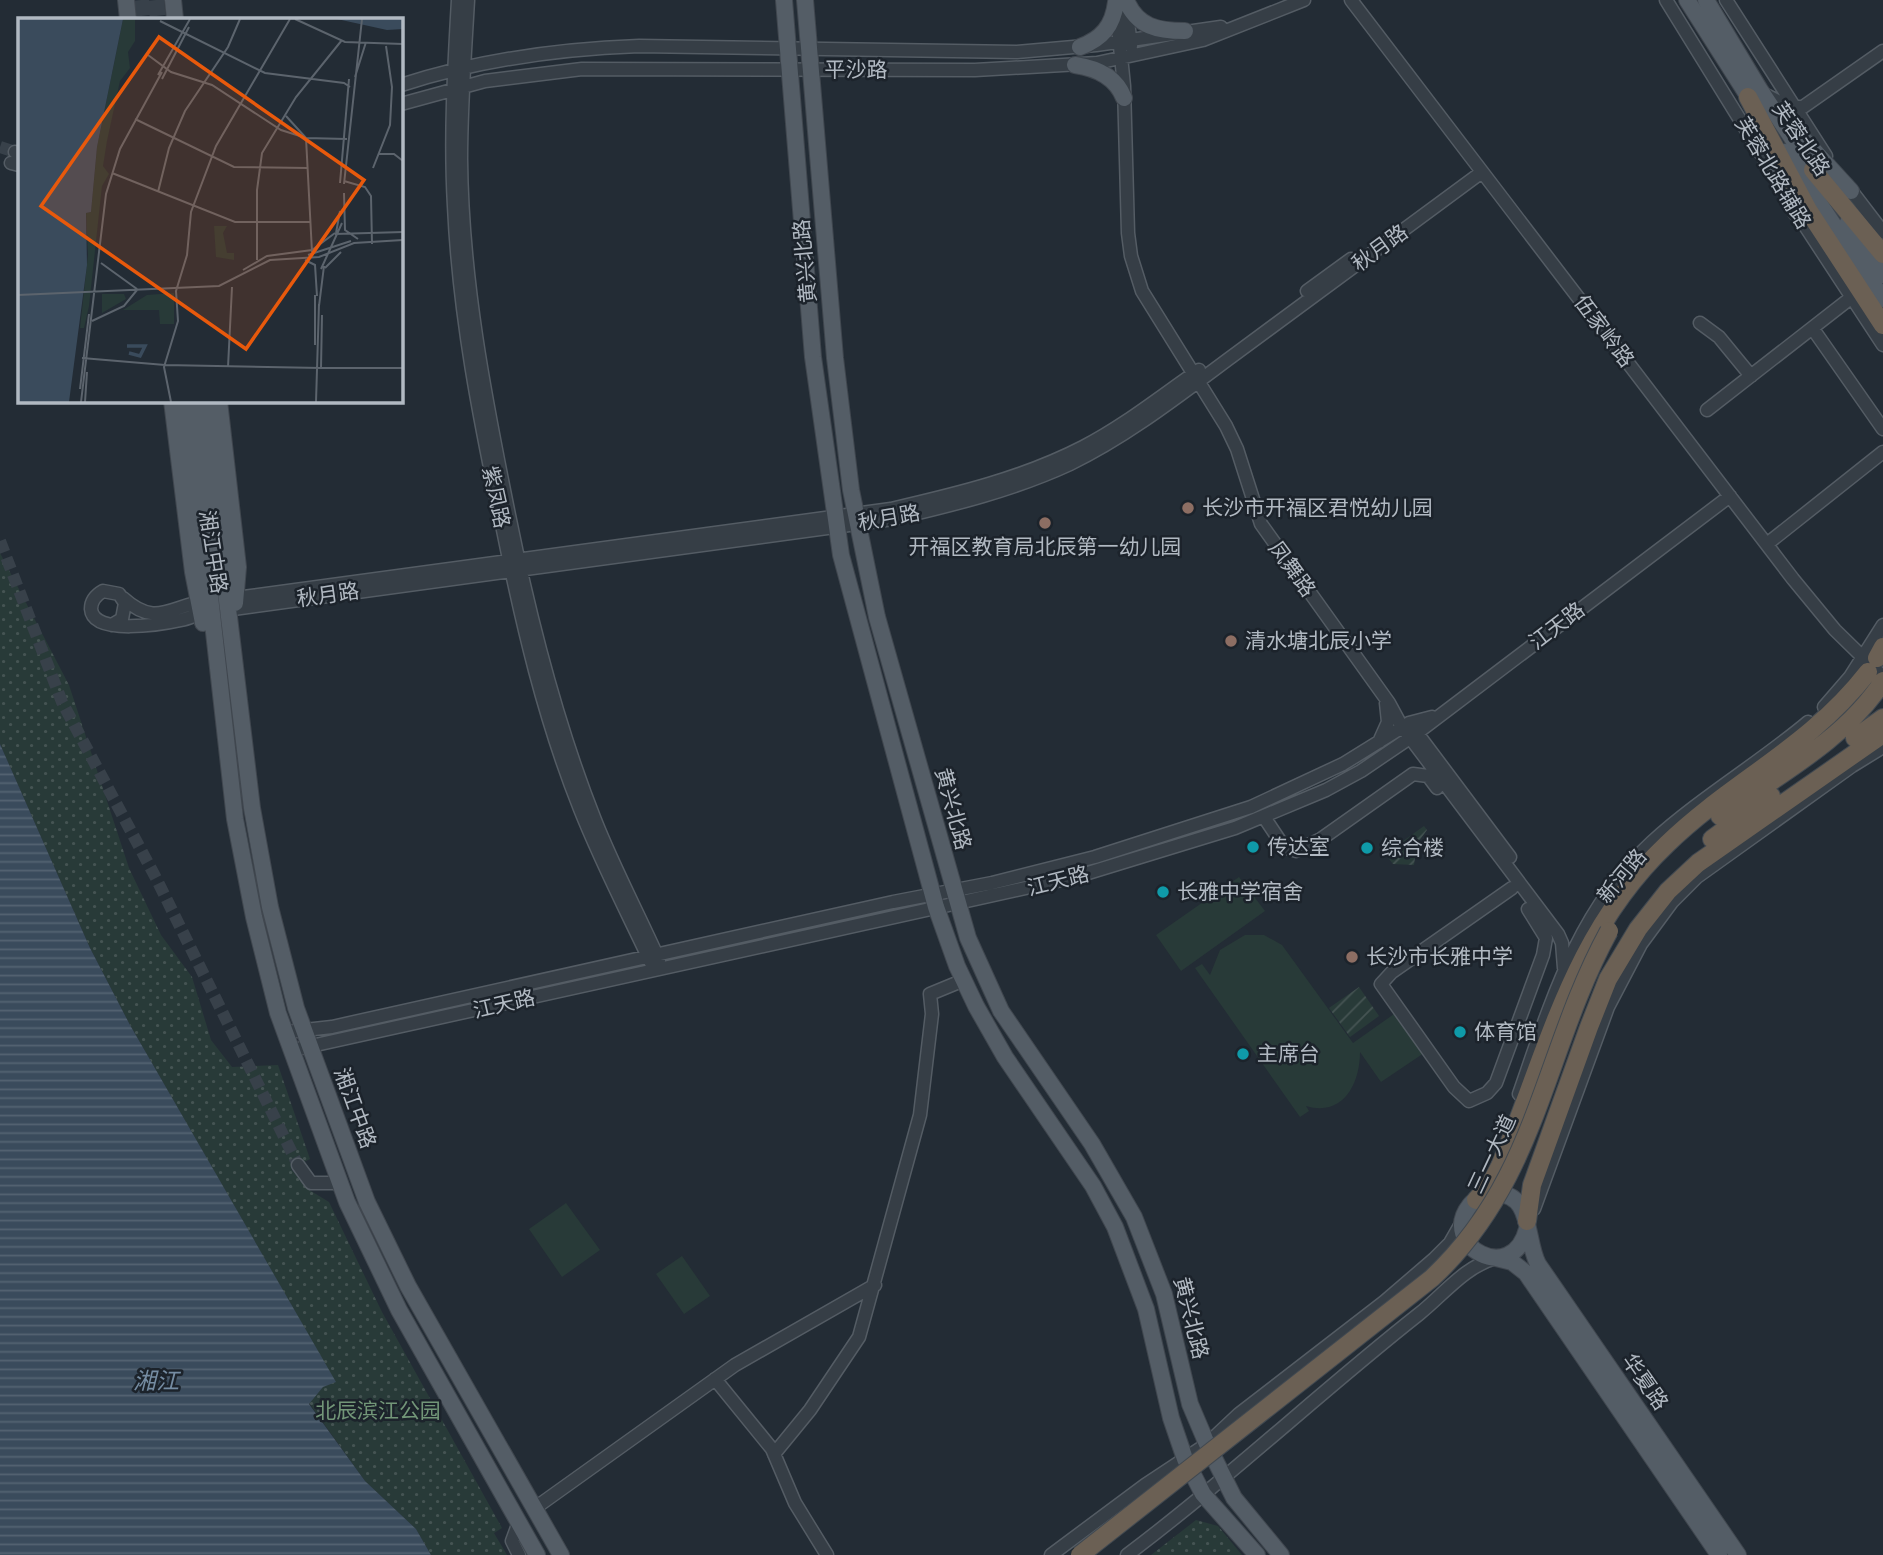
<svg xmlns="http://www.w3.org/2000/svg" width="1883" height="1555" font-family="Karla,'Noto Sans SC',sans-serif">
<defs>
<pattern id="park-dots" width="8" height="8" patternUnits="userSpaceOnUse" patternTransform="scale(1.75)"><rect width="8" height="8" fill="#283a38"/><path d="M2 2h.1M6 6h.1" fill="none" stroke="#455453" stroke-width="1.8" stroke-linecap="round"/></pattern>
<pattern id="garden-furrows" width="10" height="10" patternUnits="userSpaceOnUse" patternTransform="scale(1.75)"><rect width="10" height="10" fill="#283a38"/><path d="M-1 1l2-2M0 10L10 0M9 11l2-2" fill="none" stroke="#455453"/></pattern>
<pattern id="water-rules" width="6" height="5" patternUnits="userSpaceOnUse" patternTransform="scale(1.75)"><rect width="6" height="5" fill="#3a4b5c"/><path d="M0 2.5h6" fill="none" stroke="#546372"/></pattern>
</defs>
<rect width="100%" height="100%" fill="#232c35"/>
<path fill="url(#park-dots)" d="M0 553 69 685 129 868 161 935 192 977 211 1040 232 1067 278 1065 310 1159 291 1169 306 1188 329 1202 382 1312 502 1528 494 1533 507 1555H431L416 1529 365 1481 309 1403 323 1387 335 1381 130 1025 90 948 0 744Z
M1196 1520 1218 1526 1242 1555H1151Z"/>
<path fill="url(#garden-furrows)" d="M1424 826 1427 830 1417 844 1414 865 1393 864 1385 854Z
M1359 987 1379 1016 1350 1037 1329 1008Z"/>
<path fill="#283a38" d="M1239 877 1265 911 1181 971 1156 935Z
M1245 935H1264L1282 945 1353 1043 1394 1014 1424 1053 1381 1082 1360 1052C1360 1084 1343 1117 1306 1106L1309 1111 1300 1117 1195 968 1202 964 1210 975 1220 950Z
M566 1203 600 1250 562 1277 529 1229Z
M682 1256 710 1296 684 1314 656 1274Z"/>
<path fill="url(#water-rules)" d="M0 744 90 948 130 1025 336 1382 323 1387 309 1404 365 1481 416 1529 431 1555H0Z"/>
<g fill="none" stroke-linecap="round" stroke-linejoin="round">
<path stroke="#38414a" stroke-width="12" stroke-dasharray="12 6" stroke-linecap="butt" d="M0 147 15 152
M0 541 62 702 156 878 298 1165"/>
<path stroke="#38414a" stroke-width="16" stroke-dasharray="16 8" stroke-linecap="butt" d="M141 0 143 19
M156 0 158 19"/>
<defs>
<path id="minor" d="M458 0C454 69 450 137 454 206 459 316 480 422 503 530 522 624 544 719 580 809 601 862 627 912 651 963
M468 0C465 53 461 106 461 159 462 279 485 397 509 515 530 619 556 722 595 820 614 868 638 913 659 960
M1351 0 1793 579 1835 630 1883 677
M1666 0 1776 178
M1726 0 1826 156
M1126 5 1131 46
M1116 7 1124 86 1128 233 1131 256 1142 291 1226 426 1237 449 1261 524 1389 703 1402 727 1558 934 1562 943 1564 968
M401 85C478 60 558 49 639 46L1017 52 1096 45 1221 27
M1764 94 1789 107H1803L1883 51
M401 104 485 81 582 69 975 70 1097 63 1203 40 1304 0
M15 152 19 153
M11 163 19 165
M1847 185 1883 232
M1792 206 1883 345
M1307 291 1351 259
M1700 323 1719 337 1751 376
M1813 329 1883 429
M1707 410 1852 297
M1767 544 1883 452
M123 598C156 628 170 606 206 601
M228 599 891 509C956 494 1023 478 1083 447 1124 426 1161 396 1199 370
M226 610 893 519C953 505 1014 490 1070 464 1130 435 1185 391 1238 352 1320 292 1401 232 1482 172
M112 625 122 619 125 603 119 594 103 591C96 595 91 600 91 609 93 636 163 624 181 620 191 618 198 613 208 612
M1824 707 1850 677 1883 625
M1414 729 1510 857
M1379 742 1388 722 1386 703
M1264 817 1284 847 1296 851 1321 839 1413 774 1428 776 1437 788
M1512 888 1392 972 1381 984 1454 1087 1469 1101 1487 1093 1496 1083 1543 955 1546 938 1528 909
M287 1032 332 1027 893 902 992 883 1095 857 1251 807 1343 764 1409 723 1432 717
M293 1050 1075 877 1235 828 1326 790 1361 771 1417 733 1730 496
M1519 1094C1551 1002 1578 910 1652 842 1700 798 1758 764 1808 722
M298 1165 311 1183H340
M1534 1209 1608 1007 1641 944 1672 902 1697 877 1852 766 1883 747
M715 1379 772 1449 795 1503 827 1555
M774 1454 810 1410 859 1337 920 1115 932 1014 930 994 964 980
M535 1508 735 1365 875 1285
M519 1522 512 1541 519 1555
M1051 1555 1145 1485 1207 1444 1239 1414 1384 1302 1434 1259 1450 1243 1462 1222
M1127 1555C1228 1479 1320 1392 1419 1314 1443 1295 1465 1266 1496 1258"/>
<path id="major" d="M126 0 128 19
M173 0 175 19
M784 0 813 357 841 555 936 907 957 966 976 1006 1005 1057 1093 1186 1115 1227 1146 1309 1171 1418 1185 1459 1203 1494 1257 1555
M805 0 835 358 851 490 877 617 968 938 1001 1011 1092 1144 1134 1217 1164 1294 1190 1404 1207 1444 1234 1498 1281 1555
M1126 0C1137 27 1158 31 1185 31
M1687 0 1755 107
M1706 0 1760 90 1820 180
M1080 47C1102 39 1113 26 1116 2
M1075 65C1096 68 1116 77 1124 98
M1798 133 1851 191
M1785 152 1883 299
M1776 164 1796 213
M1848 222 1883 275
M172 401 193 572 203 623
M188 401 235 819 254 917 278 1013 347 1202 399 1310 537 1555
M203 401 252 808 270 907 296 1008 367 1202 408 1286 561 1555
M219 401 238 567 235 603
M1527 1229C1512 1287 1438 1245 1470 1205 1476 1198 1484 1194 1494 1194 1533 1191 1525 1240 1538 1264L1738 1555
M1496 1258 1512 1262 1526 1273 1719 1555"/>
<path id="highway" d="M1748 97 1808 210 1883 325
M1813 170 1883 254
M1877 658 1883 647
M1855 738 1883 718
M1720 816C1776 776 1845 740 1883 681
M1712 839 1771 796
M1476 1200 1490 1185 1500 1166C1549 1049 1572 934 1667 844 1733 780 1809 748 1868 672
M1527 1221 1532 1185 1589 1027 1608 979 1638 929 1668 891 1698 863 1883 734"/>
</defs>
<use href="#minor" stroke="#545c64" stroke-width="15"/>
<use href="#major" stroke="#40474f" stroke-width="18"/>
<use href="#highway" stroke="#414951" stroke-width="20"/>
<use href="#minor" stroke="#363e46" stroke-width="12"/>
<use href="#major" stroke="#545d66" stroke-width="16"/>
<use href="#highway" stroke="#6b6054" stroke-width="18"/>
<defs>
<path id="highway-bridge" d="M1080 1555 1432 1278C1538 1179 1543 1052 1609 931"/>
</defs>
<use href="#highway-bridge" stroke="#414951" stroke-width="20" stroke-linecap="butt"/>
<use href="#highway-bridge" stroke="#6b6054" stroke-width="18"/>
</g>
<g fill="#8d6e63" stroke="#1c232b" stroke-width="2.5">
<circle cx="1188" cy="508" r="7"/>
<circle cx="1045" cy="523" r="7"/>
<circle cx="1231" cy="641" r="7"/>
<circle cx="1352" cy="957" r="7"/>
</g>
<g fill="#0f9aa8" stroke="#1c232b" stroke-width="2.5">
<circle cx="1253" cy="847" r="7"/>
<circle cx="1367" cy="848" r="7"/>
<circle cx="1163" cy="892" r="7"/>
<circle cx="1460" cy="1032" r="7"/>
<circle cx="1243" cy="1054" r="7"/>
</g>
<g text-anchor="middle" dominant-baseline="central" stroke-width="5" stroke-linejoin="round" paint-order="stroke">
<g font-size="21" fill="#b1b9c2" stroke="#1c232b">
<text x="856" y="70">平沙路</text>
<text transform="translate(1801 139) rotate(56)">芙蓉北路</text>
<text transform="translate(1773 173) rotate(59)">芙蓉北路辅路</text>
<text transform="translate(1380 248) rotate(-36)">秋月路</text>
<text transform="translate(805 261) rotate(-95)">黄兴北路</text>
<text transform="translate(1604 331) rotate(53)">伍家岭路</text>
<text transform="translate(496 497) rotate(78)">紫凤路</text>
<text transform="translate(889 518) rotate(-10)">秋月路</text>
<text transform="translate(213 552) rotate(81)">湘江中路</text>
<text transform="translate(1292 569) rotate(54)">凤舞路</text>
<text transform="translate(328 595) rotate(-8)">秋月路</text>
<text transform="translate(1557 626) rotate(-37)">江天路</text>
<text transform="translate(953 809) rotate(75)">黄兴北路</text>
<text transform="translate(1622 876) rotate(-50)">新河路</text>
<text transform="translate(1058 881) rotate(-14)">江天路</text>
<text transform="translate(504 1004) rotate(-13)">江天路</text>
<text transform="translate(355 1108) rotate(70)">湘江中路</text>
<text transform="translate(1492 1154) rotate(-65)">三一大道</text>
<text transform="translate(1191 1318) rotate(76)">黄兴北路</text>
<text transform="translate(1645 1382) rotate(55)">华夏路</text>
</g>
<g font-size="21" fill="#b1b9c2" stroke="#1c232b" text-anchor="start">
<text x="1202" y="508">长沙市开福区君悦幼儿园</text>
<text x="1045" y="547" text-anchor="middle">开福区教育局北辰第一幼儿园</text>
<text x="1245" y="641">清水塘北辰小学</text>
<text x="1267" y="847">传达室</text>
<text x="1381" y="848">综合楼</text>
<text x="1177" y="892">长雅中学宿舍</text>
<text x="1366" y="957">长沙市长雅中学</text>
<text x="1474" y="1032">体育馆</text>
<text x="1257" y="1054">主席台</text>
</g>
<g font-size="21" fill="#729678" stroke="#1c232b">
<text x="378" y="1411">北辰滨江公园</text>
</g>
<g font-size="23" font-style="italic" fill="#758ca2" stroke="#1c232b">
<text x="156" y="1381">湘江</text>
</g>
</g>
<g transform="translate(18 18)">
<rect width="385" height="385" fill="#232c35"/>
<path d="M105 1H117V23L110 34 112 50 102 63 89 123 85 148 91 156 84 168 71 288 66 310H62L70 237 68 195 73 194 79 129ZM156 275V306H142L141 292H105L129 277ZM84 276H106L108 281 84 295Z" fill="#283a38"/>
<path d="M196 208H209L205 215 209 235H216V242L198 239Z" fill="#283a38"/>
<path d="M0 1H105L79 129 73 194 68 195 69 247 51 384H0ZM319 1H385V11L369 12Z" fill="#3a4b5c"/>
<path fill="none" stroke="#3a4b5c" stroke-width="3.5" d="M109 328H127L122 338 111 335"/>
<path fill="none" stroke="#5c646d" stroke-width="2" d="M277 1 327 24 385 26M142 3 247 55 326 65 332 69M130 37 153 54 194 67 263 112 288 120 329 121M140 57 172 1M337 59 348 24M144 61 171 9M268 98 288 120 294 234M117 101 216 149 290 150M361 136H376L385 143M355 150 372 107 374 69 368 28M94 155 217 204H292M326 163 347 169 353 178 354 226M322 165 331 61M326 166 344 1M140 174 151 130 167 93 210 29 222 1M326 175 327 212 340 221M318 215 322 193M317 216 385 214M290 237 333 223M239 242V172L244 135 278 79 324 22M287 242 297 247 299 278M83 245 119 271M307 250 323 234M303 251 324 205M225 252 249 238 294 232 317 215M0 277 201 268 252 242 301 239 336 225 385 222M301 288 306 248M304 297 303 350H385M74 303 106 288 119 272M297 327V277M64 340 147 347 303 350M210 349 214 269M62 371 71 296M63 384 88 176 102 131 144 54M67 384 69 354M153 384 146 349 160 303 158 273 169 237 173 194 198 128 272 1M298 384 301 286"/>
<path fill="#e8590c" fill-opacity="0.15" stroke="#e8590c" stroke-width="3.5" d="M141 19 346 162 228 331 23 188Z"/>
<rect width="385" height="385" fill="none" stroke="#b1b9c2" stroke-width="3.5"/>
</g>
</svg>
